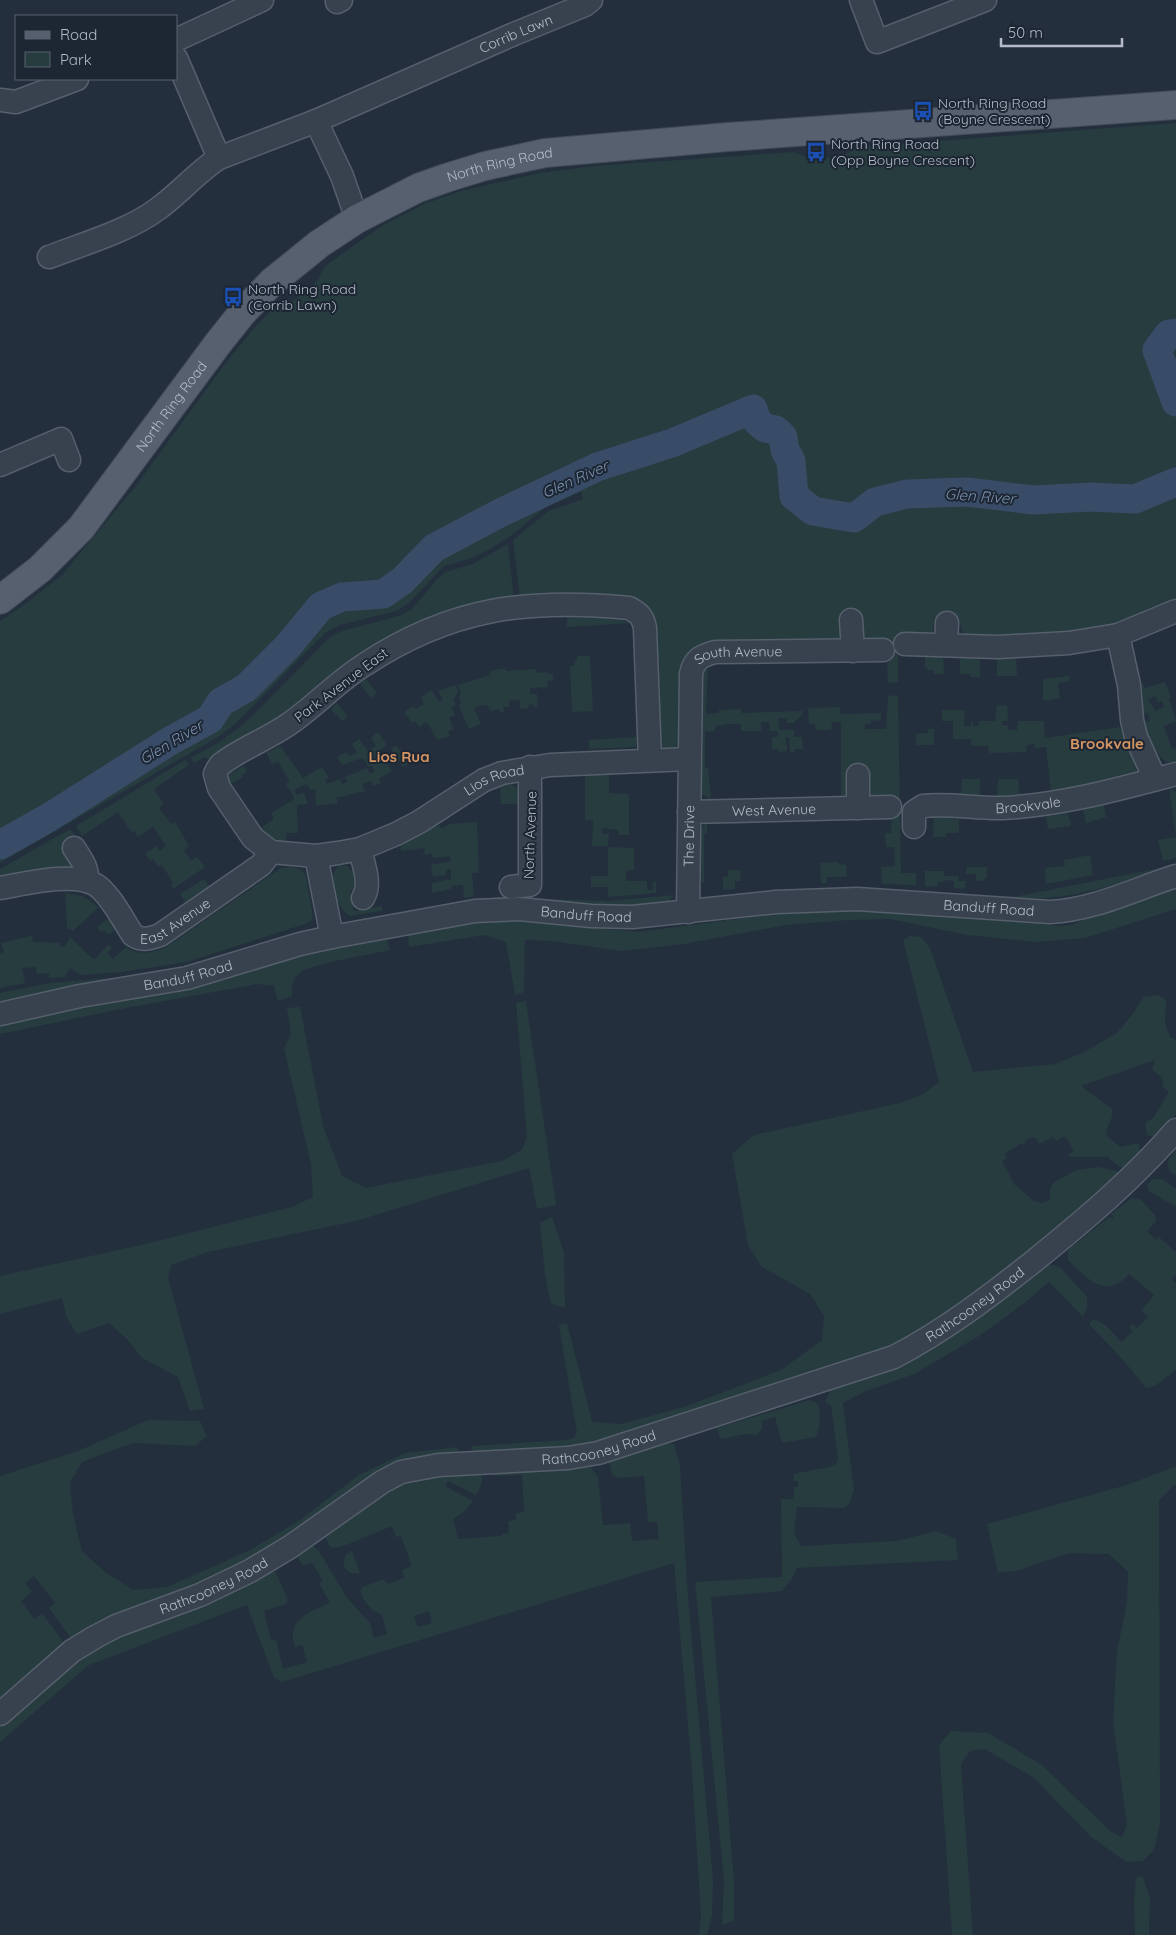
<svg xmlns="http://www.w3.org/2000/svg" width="1176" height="1935" font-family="Quicksand,sans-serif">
<rect width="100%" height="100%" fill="#242f3e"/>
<path fill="#263c3f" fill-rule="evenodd" d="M1176 123V599C1154 609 1131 620 1108 626 1064 637 1018 636 973 636 962 635 962 631 960 621L935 620 932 633 898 651V682L888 683 887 663H889L888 643 842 640 702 646 682 738C676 749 671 754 660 747L650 613 520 599 513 540 549 511 583 499 581 492 546 507 509 537 490 549 472 558 444 566 408 604 396 611 340 625 325 633 234 725 218 737 0 863V621L24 605 62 575 135 487 224 365 254 328 277 305 295 300 318 280 325 266 380 227 424 204 461 191 540 173 594 166 794 152 811 159 843 156 858 147Z
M508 544 514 600 485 605 210 760 205 757 194 763 191 758 221 741 245 723 330 637 342 631 402 615 413 608 436 580 446 572 473 564Z
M567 618H614L630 623 567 627Z
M925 654 943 655 944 674H934V670H927V667L925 668Z
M577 656H590L593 711 572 712 570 666H574V661H577Z
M960 657 980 658V677H971L970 674H960Z
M997 658 1016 659 1017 676H997Z
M708 667 706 714 719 713V710L741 709 742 713 803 711 802 715 795 721V723H787V718H778L779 730H794V737H802L803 749H795L794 752H790L789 737H786L787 751 778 752V749H772V737H778V731H770L769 722H761V731H741V724H725V725L715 726V731L705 732V767L708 768 711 800 702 794 703 672Z
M505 668 506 671 536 669V673L547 672V674H553V680L547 681 548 687 530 688V694H537L538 707H534L532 704 528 705V708L520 709V700L509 701V707H503L504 712H500L499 709 490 711 488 706 483 705 474 708 481 724 469 729 458 704 461 703 459 696 461 695 458 685 490 675V671Z
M1069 676 1070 681 1058 683 1060 698 1043 701V679Z
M366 679 377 693 371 698 360 684Z
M1142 681 1145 688 1165 682 1171 697 1169 699 1176 721 1164 726 1172 749 1176 748V764C1160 767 1147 735 1144 722L1150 721 1148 713 1143 714ZM1156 696 1158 702 1162 701 1164 707 1155 711 1148 699Z
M456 685 458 693 456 694V697L453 698 456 705 451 707 455 715 449 718 454 729 448 731 450 736 437 740 427 722 419 727 415 721 412 723 404 712 413 706 416 709 424 704 421 697 432 690 439 702 443 699 438 691Z
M898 695 901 873H916V885L882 884 881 867 895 866 894 847H886L885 833H891L892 800 841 797V722H832L831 730H816L815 724H809L808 708 840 707 841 714 881 713V720L871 721V724H865V729H886L888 696Z
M337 703 348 716 342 721 331 709Z
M1007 705 1008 721H1002V725L1008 726V730H1017L1018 721H1044L1045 738 1120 727C1124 738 1140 764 1135 774L1051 793 1046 747 1035 748V744L1027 745 1026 752 989 753 988 746H971V739H953V721H942V710H965L964 726H971V721H973V726H979V721H995L997 706Z
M928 729H934V745H916V734L928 733Z
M378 732 387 745 379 751 392 771 379 779 381 783 373 786 371 781 362 784 365 791 336 798 338 804 316 805 315 789 311 790 306 784 294 790 297 795 304 793 308 804 297 805 298 833H286V843C274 841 268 837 260 828L274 819 271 813 293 800 294 797 286 784 290 782 278 761 272 764 266 753 280 746 303 778 322 767 329 778 325 780 327 784 340 779 342 784 347 782 345 777 367 768 370 774 375 771 372 766 369 767 362 758 342 765 337 757 346 752 349 756 357 753 352 744 359 739 368 751 376 746 371 738Z
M637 737 636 747 589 749V740Z
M396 745 409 763 403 767 391 749Z
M185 760 189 765 154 789 164 804 159 808 171 824 175 822 189 846 184 850 191 860 197 857 205 867 173 889 171 885 173 883 162 865 158 867 153 859 150 861 145 854 156 846 160 851 166 846 153 827 138 837 134 831 132 833 118 812 82 836 76 826Z
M244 766 247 771 242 775 243 777 229 785 228 778 231 773Z
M609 774V793L629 794V835H619L618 830 602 828V834H609L608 846H592L593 820H585V775Z
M962 779H980V798L961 797Z
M998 779H1018L1020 798H997Z
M507 785H513L518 788 520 804H501L500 786Z
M1169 789 1176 792V837Z
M1104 805 1106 817 1086 823 1083 810Z
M1068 813 1071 826 1048 829 1046 817Z
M934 817 959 819V831L958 833H946V837H933Z
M477 822 479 873H472L474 896 464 898 463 885 452 886 451 889 432 893V883L451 879V869L446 870V875L433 877 431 865 451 861 450 856 433 858 432 853 425 855 424 848 401 851 400 844 439 825 442 829 449 824Z
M707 824V834H704V884L701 881V831L704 825Z
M70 829 76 836 72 868 0 875V869Z
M1176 837V858L1163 861 1158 840Z
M608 847 634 848V870L626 871V881H647V890H653V882H656V893L608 897V887H591V876H608Z
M1090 855 1093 875 1046 884 1045 868 1065 866 1064 860Z
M838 862 839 865 846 864 847 877H827V883H821L820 863Z
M1176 865C1122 883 1067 903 1009 898Z
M340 866H348L352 871 357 870V887L350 892 354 911 382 906V911L350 916C337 909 324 874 340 866Z
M290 867C298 868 304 869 306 877L313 916 311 921 305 924 187 962 122 972 81 975 70 968 65 977 49 978V973L37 974 36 967 22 968 25 983 0 988V954L4 952 1 943 31 936H32L33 942 59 943V946L65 947 70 937 94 960 109 944 112 948 107 953 113 959 126 947C139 956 152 953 166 947L281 868Z
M966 867H987V876L982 881H976V874H966Z
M728 870H740L741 881H735V889L723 890V877L728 876Z
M925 871H944V876H958L959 881H966L965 889 954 888V881L944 880V882H938L937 887 925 886Z
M204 879 209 886 185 902 180 894Z
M1176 886V909L1085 938 1035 942 967 935 890 919 849 920 786 925 684 944 621 951 552 941 525 940 524 992 515 995 506 942 484 935 409 947 408 934 477 923 522 921 638 932 767 915 823 910 876 909 937 913 1058 926 1072 925 1108 908Z
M860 887 901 890 859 889 716 898V896C764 891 812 888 860 887Z
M65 893 83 896 99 907 73 931 67 928Z
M675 895 663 905 354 922 353 920 496 897 609 901Z
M108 918 115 929 109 935 104 930 102 932 97 928Z
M307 929 308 931 189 969 0 1006V993L50 983 123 977 188 966Z
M910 936 921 937 930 948 973 1072 1055 1064 1084 1052 1117 1033 1131 1016 1144 997 1158 995 1166 1000 1165 1023 1170 1037 1176 1040V1115L1155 1137 1147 1135 1145 1123 1153 1118 1169 1092 1163 1087 1162 1078 1152 1069 1155 1060 1081 1086 1112 1109C1114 1121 1106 1124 1106 1135L1120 1147 1139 1143 1140 1153 1128 1168 1120 1167 1107 1157H1071L1068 1154 1074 1151 1065 1136 1056 1141 1053 1137 1039 1144 1036 1138C1030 1137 1027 1138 1024 1144H1020L1005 1153 1007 1158 1002 1161 1014 1184 1034 1201 1042 1203 1050 1200V1190L1053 1183 1076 1170 1098 1167 1117 1171 1120 1177 1090 1207 902 1347 578 1449 471 1454 472 1446 566 1440 574 1438 577 1433 559 1325 567 1323 592 1422 621 1424 684 1407 781 1370 822 1340 824 1316 810 1294 762 1267 748 1245 732 1154 754 1135 900 1103 923 1094 939 1082 903 940Z
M387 940 390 950C373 954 311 964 301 972 292 978 292 986 292 996L278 1001 274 986 257 984 126 1008 0 1034V1023L14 1019 197 987 285 960 345 947Z
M526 1001 556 1205 537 1209 529 1168 356 1221 208 1252 171 1265 168 1278 204 1409 190 1411 178 1377 142 1358 127 1339 109 1323 77 1334 67 1318 62 1298 0 1314V1276L141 1245 292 1207 313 1197 311 1165 284 1048 291 1034 287 1008 300 1007 323 1126 342 1176 366 1188 502 1161 522 1150 527 1137 516 1003Z
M1176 1147V1175L1169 1171 1168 1161Z
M1153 1179H1162L1176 1189V1207L1149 1191 1147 1185Z
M1132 1198 1140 1199 1155 1215 1156 1221 1147 1231 1156 1240 1159 1237 1176 1252V1275L1172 1279 1176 1284V1370L1155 1386 1146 1388 1125 1362 1089 1324 1092 1320C1104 1319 1114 1335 1122 1342L1133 1331 1129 1327 1132 1324 1137 1328 1148 1317 1141 1311 1154 1295 1129 1274C1106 1300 1087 1279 1068 1260V1250L1109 1217 1112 1218 1114 1217 1111 1214Z
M552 1217 564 1253 565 1308 551 1304 545 1274 540 1223Z
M1047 1264 1060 1267 1087 1297V1307L1083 1317 1049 1282 1023 1304 979 1336 914 1374 866 1391 843 1403 854 1489 850 1503 844 1508 797 1507 794 1533 801 1546 897 1541 936 1531 956 1539 958 1560 797 1568 792 1579 782 1591 711 1597 734 1881V1921L722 1925 724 1881 695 1582 782 1577 781 1499H794V1487H798V1481H793L794 1475 797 1473 830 1467 836 1464 838 1459 831 1405 825 1402 830 1391 910 1361Z
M810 1400 818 1404C821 1416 820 1425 816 1437L782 1443 775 1417 762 1421V1429L757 1435 745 1434 723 1439 720 1438 717 1428Z
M148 1420 200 1421 207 1436 195 1446 133 1443 82 1462 70 1483 73 1515 82 1551 105 1572 133 1590 167 1587 248 1551 297 1522 359 1475 405 1453 458 1447V1455L430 1457 235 1571 175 1594 133 1607 115 1616 73 1641 49 1608 55 1603 34 1576 25 1583 32 1592 21 1601 34 1619 42 1613 66 1646 0 1701V1476L78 1451Z
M664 1442 674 1444 680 1465 687 1584 713 1880 712 1915 707 1935H699L701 1913 692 1772 674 1563 282 1682 274 1678 247 1605 89 1665 0 1742V1725L88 1652 126 1634 187 1613 248 1583 270 1571 276 1573 288 1600 286 1604 264 1611 271 1640H276L283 1669 307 1662 302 1645 295 1647C285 1620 311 1611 330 1603L319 1583 323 1581 312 1562 303 1566 296 1555 313 1546 319 1551 347 1598 370 1623 374 1638 387 1634 382 1615C372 1612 363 1601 360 1591L363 1587 384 1579 387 1584 404 1578 402 1570 412 1566 401 1536 396 1537 392 1526 346 1545 333 1548 329 1546 326 1538 328 1533C352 1515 385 1488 414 1480 436 1475 458 1474 480 1472 485 1481 480 1488 476 1495L448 1481 445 1486 473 1501 465 1511 453 1519 458 1539 501 1536V1534L509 1533 508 1521 516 1520V1513L524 1512 522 1475 496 1476 492 1473 590 1466 598 1477 603 1525 630 1523 632 1541 659 1539 657 1522H648L644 1476 618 1478 612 1475 609 1460ZM429 1611 432 1623 418 1627 414 1616Z
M1176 1466V1485L1173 1486 1159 1501 1160 1823 1154 1850 1143 1861 1126 1862 1090 1836 1034 1778 985 1749 970 1751 961 1765 973 1935H952L939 1745 951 1731 988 1733 1042 1765 1110 1831 1122 1837 1127 1825 1113 1721 1117 1652 1127 1602 1128 1572 1109 1554 1069 1553 1016 1571 998 1573 987 1524 1130 1484Z
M352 1551 360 1573C347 1575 340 1567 346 1554Z
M1142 1876 1150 1897 1149 1935H1135L1134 1900 1136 1878Z"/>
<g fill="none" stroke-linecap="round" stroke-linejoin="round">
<path stroke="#394c67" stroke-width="29" d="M1176 333 1169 334 1157 350 1176 402
M0 845 48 818 170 741 210 719 221 702 246 688 288 646 321 606 342 597 383 594 402 581 434 548 500 513 597 467 672 443 753 409 757 421 765 428 776 430 783 437 785 450 791 461 794 496 813 511 854 518 875 502 907 494 967 492 1033 500 1090 497 1135 499 1176 482"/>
<defs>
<g id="minor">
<path d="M337 0V2L341 0"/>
<path d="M861 0 877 42 985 0"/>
<path d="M176 40 262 0"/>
<path d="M176 58 219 158"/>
<path d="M0 100 16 102 77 79"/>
<path d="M316 121 342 176 357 219"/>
<path id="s1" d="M49 257C83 244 131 230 159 208 180 193 197 172 219 158L316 121 514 34 585 5 591 0"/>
<path d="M0 465 61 439 69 460"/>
<path d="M851 620 853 651"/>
<path d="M1118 635 1129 685 1132 720 1136 737 1155 779"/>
<path d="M905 644 998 647 1069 643 1118 635 1176 611"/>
<path d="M946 645 947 623"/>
<path id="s2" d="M650 760 645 628C643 617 639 613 629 608 527 598 450 608 364 665 337 682 315 706 289 724 269 738 243 748 224 762 219 765 217 769 215 774L219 788 253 838 271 852 316 856 338 853 360 849 396 834 419 822 484 780 502 773 550 765 689 759"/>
<path d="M858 775V808"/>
<path id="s3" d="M689 812 890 807"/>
<path id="s4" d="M914 827V812L923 806C950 803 977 809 1003 808 1062 805 1119 789 1176 774"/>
<path d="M74 848C81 859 88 867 87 881"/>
<path d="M360 849C363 864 372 884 363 898"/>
<path d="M316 856 332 937"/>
<path d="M511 887 530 885V767"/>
<path id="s5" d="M0 888C24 884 74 871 96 885 110 894 123 920 133 935 142 941 149 939 160 935L261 865 271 852"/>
<path id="s6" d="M688 912 691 674C694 659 701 656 715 652L883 650"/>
<path id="s7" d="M0 1014 80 996 187 978 300 944 332 937 475 911 519 909 591 916 632 917 776 902 857 899 1050 912C1094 910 1135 889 1176 876"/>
<path id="s8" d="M0 1714 72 1651 95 1637 116 1626 200 1595 250 1571 290 1547 382 1482 401 1472 439 1465 568 1458 598 1453 894 1357C944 1331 990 1296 1034 1261 1086 1219 1132 1180 1176 1130"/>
</g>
<g id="major">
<path id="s9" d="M0 600 40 569 81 528 219 342 243 312 272 282 319 244 357 219 418 188 446 178 485 166 545 153 728 137 1176 105"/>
</g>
</defs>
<use href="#minor" stroke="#565f6c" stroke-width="25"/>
<use href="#major" stroke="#414a57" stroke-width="30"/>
<use href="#minor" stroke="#38414e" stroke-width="22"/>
<use href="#major" stroke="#56606e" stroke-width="28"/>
</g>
<defs>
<symbol id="bus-bare" viewBox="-9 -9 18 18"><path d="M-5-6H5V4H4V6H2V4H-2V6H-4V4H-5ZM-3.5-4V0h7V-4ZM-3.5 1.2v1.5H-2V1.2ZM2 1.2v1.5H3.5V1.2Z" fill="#1a4fb4" stroke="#1d2633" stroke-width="2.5" paint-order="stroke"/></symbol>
</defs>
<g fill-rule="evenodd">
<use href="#bus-bare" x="909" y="97" width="28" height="28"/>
<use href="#bus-bare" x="802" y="138" width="28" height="28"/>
<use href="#bus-bare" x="219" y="283" width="28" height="28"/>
</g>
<g text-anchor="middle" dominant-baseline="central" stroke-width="4" stroke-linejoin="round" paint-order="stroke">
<g font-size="14" fill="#b4bcc9" stroke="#1d2633">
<text stroke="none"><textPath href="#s1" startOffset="521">Corrib Lawn</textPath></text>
<text stroke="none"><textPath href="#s9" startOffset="680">North Ring Road</textPath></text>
<text stroke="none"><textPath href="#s9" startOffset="260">North Ring Road</textPath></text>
<text stroke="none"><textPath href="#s6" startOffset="296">South Avenue</textPath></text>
<text transform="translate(341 685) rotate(-37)">Park Avenue East</text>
<text stroke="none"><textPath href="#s2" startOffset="962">Lios Road</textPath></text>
<text stroke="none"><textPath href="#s4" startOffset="131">Brookvale</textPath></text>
<text stroke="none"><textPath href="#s3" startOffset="85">West Avenue</textPath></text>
<text transform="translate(530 835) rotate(-88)">North Avenue</text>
<text stroke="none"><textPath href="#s6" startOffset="76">The Drive</textPath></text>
<text stroke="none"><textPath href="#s7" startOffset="1002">Banduff Road</textPath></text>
<text stroke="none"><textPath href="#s7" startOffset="598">Banduff Road</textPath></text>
<text stroke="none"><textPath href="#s5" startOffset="208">East Avenue</textPath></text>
<text stroke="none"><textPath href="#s7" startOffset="192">Banduff Road</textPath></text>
<text stroke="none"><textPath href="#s8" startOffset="1078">Rathcooney Road</textPath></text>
<text stroke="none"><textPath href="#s8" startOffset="672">Rathcooney Road</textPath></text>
<text stroke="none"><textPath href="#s8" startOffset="252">Rathcooney Road</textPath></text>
</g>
<g font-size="14" fill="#b4bcc9" stroke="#1d2633" text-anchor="start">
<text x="938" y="103">North Ring Road<tspan x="938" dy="16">(Boyne Crescent)</tspan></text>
<text x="831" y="144">North Ring Road<tspan x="831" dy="16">(Opp Boyne Crescent)</tspan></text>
<text x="248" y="289">North Ring Road<tspan x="248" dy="16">(Corrib Lawn)</tspan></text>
</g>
<g font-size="15" font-style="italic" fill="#7c92b1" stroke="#1d2633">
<text transform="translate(575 479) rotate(-24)">Glen River</text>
<text transform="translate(980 496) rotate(4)">Glen River</text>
<text transform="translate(171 742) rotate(-31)">Glen River</text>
</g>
<g font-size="15" font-weight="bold" fill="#d59563" stroke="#1d2633">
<text x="1107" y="743">Brookvale</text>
<text x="399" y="756">Lios Rua</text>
</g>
</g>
<rect x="15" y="15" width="162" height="65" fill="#1d2633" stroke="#59626f"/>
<rect x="25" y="31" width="25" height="8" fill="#56606e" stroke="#59626f"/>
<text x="60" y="40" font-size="15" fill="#b4bcc9">Road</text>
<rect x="25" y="52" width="25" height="15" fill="#263c3f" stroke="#59626f"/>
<text x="60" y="65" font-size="15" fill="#b4bcc9">Park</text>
<path d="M1001 38v8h121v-8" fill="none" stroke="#b4bcc9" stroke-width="2.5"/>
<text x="1008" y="38" font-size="15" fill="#b4bcc9" stroke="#1d2633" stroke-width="4" paint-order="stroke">50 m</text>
</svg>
